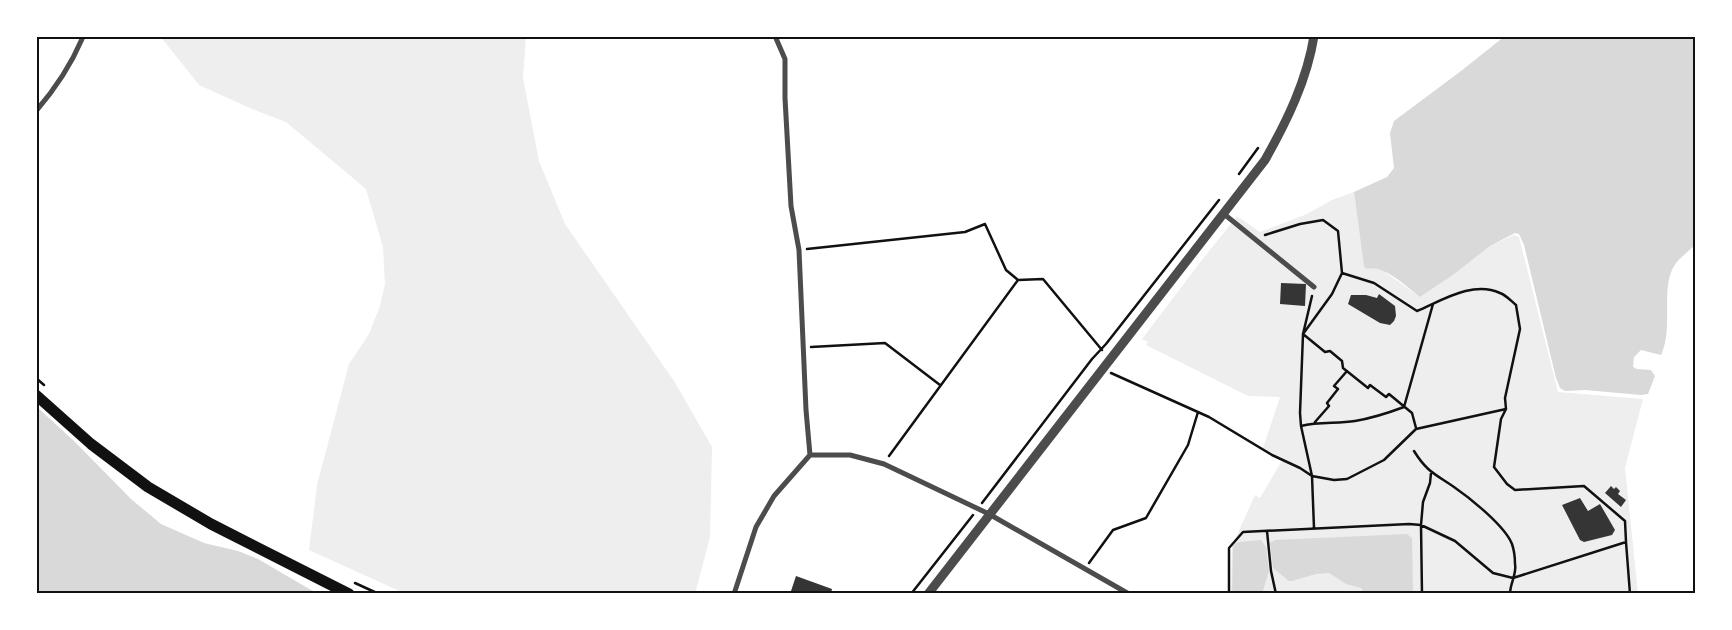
<svg xmlns="http://www.w3.org/2000/svg" width="1732" height="630" font-family="Mulish,sans-serif">
<rect width="100%" height="100%" fill="#fff"/>
<path fill="#eee" d="M160 36H526L523 78 539 161 565 224 674 381 712 447 710 537 695 594H406L309 550 317 485 349 364 369 334 380 306 385 284 383 247 366 189 286 122 252 109 199 85Z
M1354 192 1364 267 1367 269 1373 267 1382 270 1420 297 1453 275 1490 246 1514 235 1519 237 1558 392 1643 399 1625 468 1638 594H1231L1232 546 1255 495 1260 498 1283 459 1263 448 1280 397 1248 396 1146 345 1148 342 1142 339 1198 265 1237 216 1260 232 1307 214 1332 200Z"/>
<path fill="#d9d9d9" d="M1505 36H1696V244C1689 251 1679 258 1674 266 1660 290 1674 327 1661 355L1641 350 1634 357 1633 367 1637 369 1651 370 1655 376 1648 394 1641 395 1585 390 1565 391 1560 388 1556 378 1524 245 1519 234 1515 233 1490 246 1453 275 1420 297C1407 287 1383 264 1367 269L1364 267 1354 192 1387 177 1394 168 1390 133 1394 121 1461 71Z
M36 406 75 442 131 499 161 524 204 543 238 551 258 559 318 594H36Z
M1407 534 1412 538 1413 594H1365L1361 588 1346 584 1329 573 1316 574 1292 581H1289L1273 568 1270 543 1275 540Z
M1261 540 1266 547 1269 571 1262 594H1232L1233 547 1236 543 1240 542Z"/>
<path fill="#353535" d="M1281 283 1306 284 1305 306 1280 304Z
M1379 294 1395 306 1396 316 1394 321 1390 325 1380 323 1348 304 1351 295H1366L1377 298Z
M1611 486 1614 489 1616 487 1620 491 1618 494 1626 500 1621 507 1605 493Z
M1580 498 1588 511 1600 504 1615 530 1612 535 1584 542 1580 540 1562 505Z
M796 576 832 589 831 594H790Z"/>
<g fill="none" stroke-linecap="round" stroke-linejoin="round">
<path stroke="#111" stroke-width="2.5" d="M1239 174 1258 148
M1265 235 1300 224 1323 220 1338 231 1342 273
M807 249 965 232 985 224 1006 270 1018 280 1043 279 1102 350
M1312 296 1303 334 1300 413 1301 426 1312 476 1314 528
M811 347 885 343 940 385
M1111 373 1209 417 1272 455 1300 468 1312 476 1334 480 1347 479 1384 460 1416 429 1506 409 1501 419 1494 467 1507 484 1515 490 1584 486 1625 521 1626 542
M36 378 44 385
M1315 422 1329 406 1327 403 1338 389 1334 386 1347 371
M1301 426C1319 421 1337 424 1355 421 1373 418 1388 413 1404 407L1433 304
M1416 428 1412 413 1389 394 1386 397 1370 385 1368 388 1343 368 1342 361 1330 351 1325 352 1303 334 1332 294 1342 273 1374 283 1417 311C1441 301 1473 280 1500 293 1506 295 1511 301 1516 305L1520 329 1505 398 1506 409
M1414 451C1427 472 1435 474 1454 487 1470 498 1505 526 1512 544 1514 550 1515 558 1515 564 1517 574 1510 583 1510 594
M889 456 1018 280
M1431 473 1430 483 1423 502 1421 525 1455 541 1493 573 1513 578 1626 542 1630 594
M982 503 1092 359 1106 344 1219 200
M1267 531 1271 571 1276 594
M1089 563 1113 530 1146 518 1188 445 1198 412
M355 583 379 594
M911 594 973 515
M1229 594V548L1243 532 1409 524 1421 525 1422 594"/>
<path stroke="#4c4c4c" stroke-width="5" d="M36 111C56 88 70 67 82 39
M1224 214 1314 287
M810 455H850L884 464 989 514 1129 594
M734 594 756 527 774 496 810 455 806 410 799 250 791 206 785 98V59L775 36"/>
<path stroke="#4c4c4c" stroke-width="9" d="M928 594 1265 160C1287 121 1307 80 1314 36"/>
<path stroke="#111" stroke-width="11" d="M36 395 91 444 148 487 211 524 349 594"/>
</g>
<rect width="1732" height="630" fill="none" stroke="#ffffff" stroke-width="75"/>
<rect x="38" y="38" width="1656" height="554" fill="none" stroke="#111" stroke-width="2"/>
</svg>
